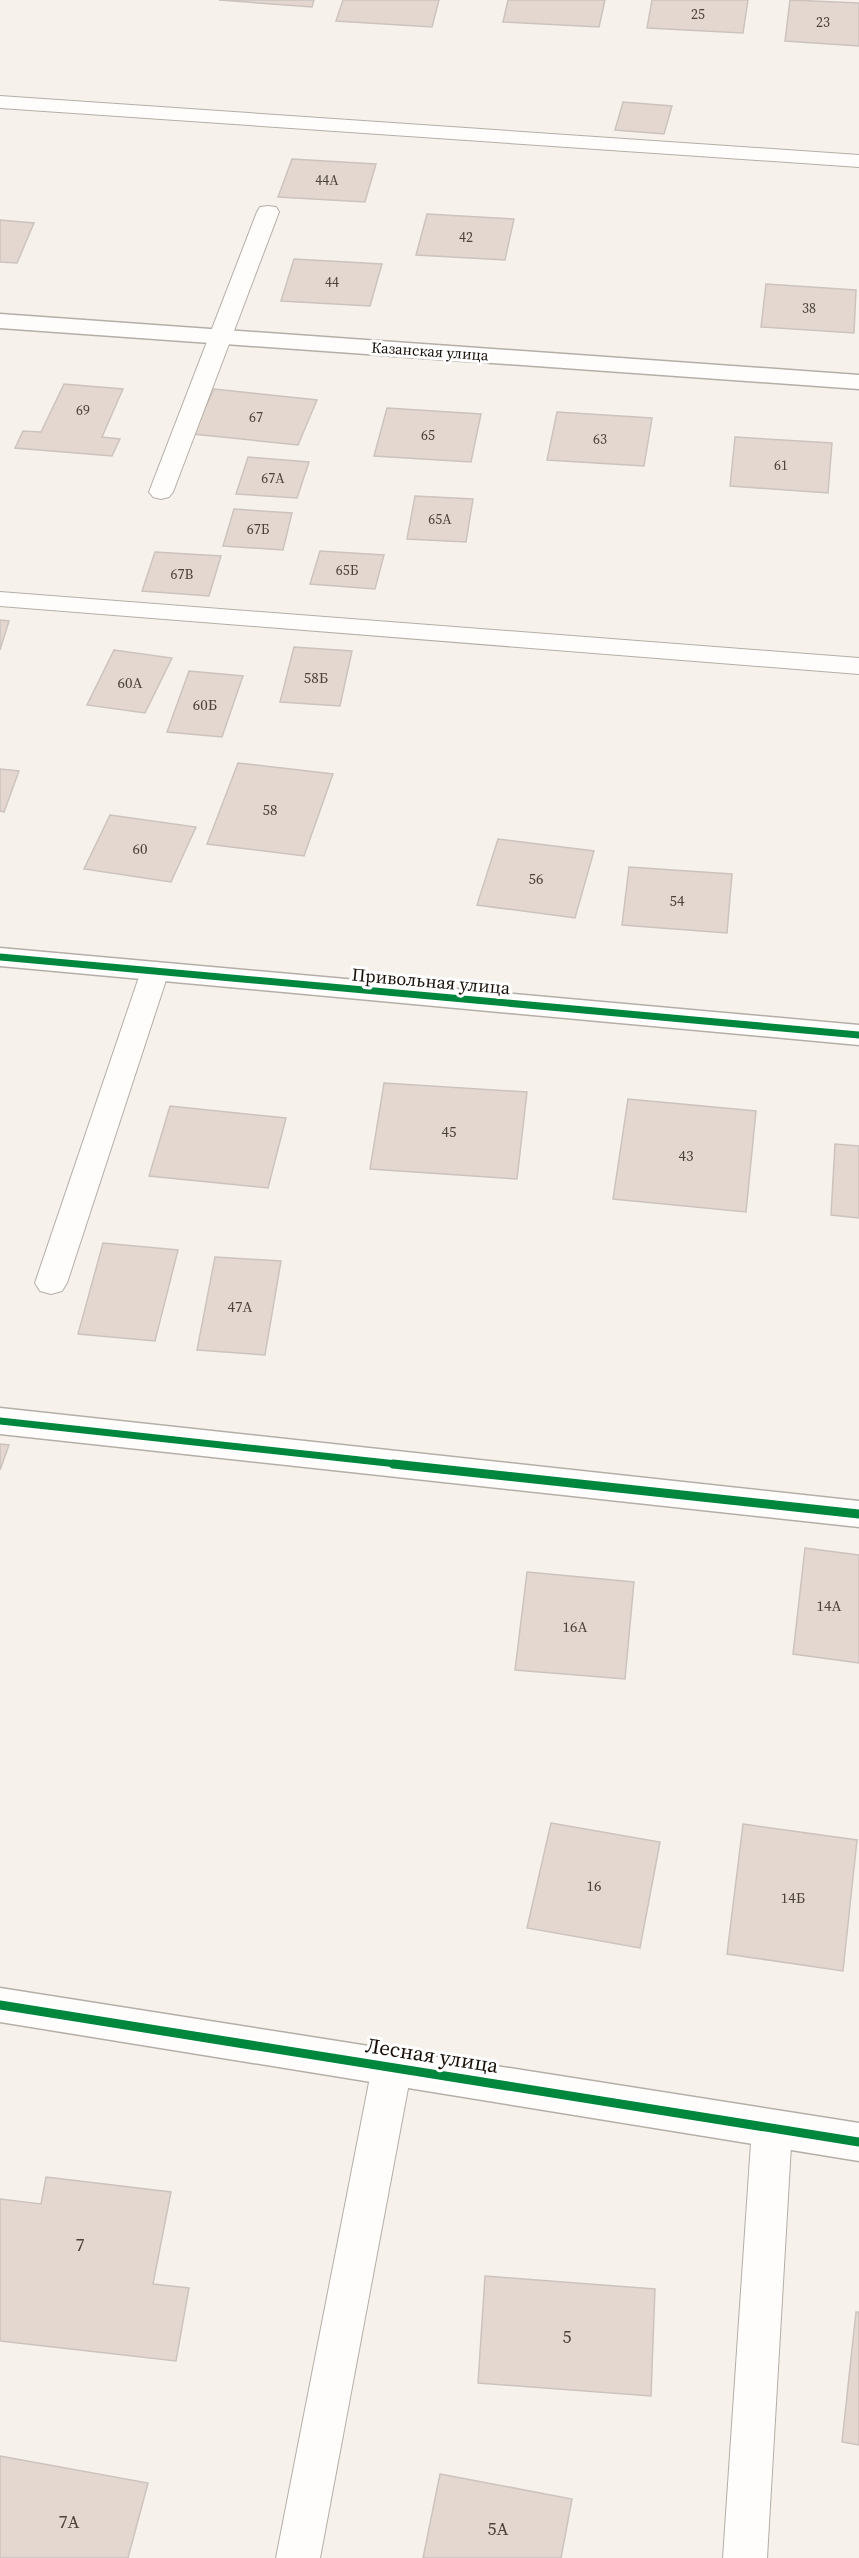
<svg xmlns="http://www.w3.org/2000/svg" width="859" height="2558" font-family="'Source Serif 4',serif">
<rect width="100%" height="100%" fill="#f7f1eb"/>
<path fill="#e3d7d0" stroke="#cdc3be" stroke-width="1.5" d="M219 0H314L312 7Z
M343 0H439L432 27 336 21Z
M508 0H605L599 27 503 22Z
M652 0H748L743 33 647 28Z
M790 0 859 3V46L785 41Z
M623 102 672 106 664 134 615 130Z
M292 159 376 164 365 202 278 197Z
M427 214 514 219 505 260 416 255Z
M0 220 34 223 17 263 0 262Z
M294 259 382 264 370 306 281 301Z
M766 284 856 290 854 333 761 327Z
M64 384 123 389 102 437 120 439 112 456 15 448 23 431 41 432Z
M214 389 317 400 298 445 193 434Z
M387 408 481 414 471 462 374 456Z
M557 412 652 418 644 466 547 460Z
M735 437 832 443 828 493 730 486Z
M248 457 309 462 297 498 236 494Z
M415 496 473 499 466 542 407 539Z
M234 509 292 513 283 550 223 546Z
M320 551 384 555 375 589 310 584Z
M155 552 221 556 209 596 142 591Z
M0 620 9 621 0 650Z
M294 647 352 651 340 706 280 702Z
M114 650 172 658 145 713 87 705Z
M189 671 243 676 222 737 167 732Z
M238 763 333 774 304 856 207 844Z
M0 769 19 771 4 812 0 811Z
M110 815 196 827 171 882 84 869Z
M498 839 594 851 575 918 477 905Z
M629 867 732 874 727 933 622 925Z
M384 1083 527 1092 517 1179 370 1169Z
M628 1099 756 1111 746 1212 613 1199Z
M170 1106 286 1118 268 1188 149 1176Z
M835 1144 859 1146V1218L831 1215Z
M103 1243 178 1250 155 1341 78 1334Z
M215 1257 281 1261 265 1355 197 1350Z
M0 1444 9 1445 0 1470Z
M805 1548 859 1555V1663L793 1654Z
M527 1572 634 1582 625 1679 515 1670Z
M551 1823 660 1842 640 1948 527 1928Z
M743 1824 857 1840 843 1971 727 1954Z
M46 2177 171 2192 153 2284 189 2288 176 2361 0 2341V2199L41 2204Z
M485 2276 655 2289 651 2396 478 2383Z
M856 2312H859V2445L842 2442Z
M0 2456 148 2483 128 2558H0Z
M440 2474 572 2499 561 2558H423Z"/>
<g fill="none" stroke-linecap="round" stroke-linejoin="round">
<defs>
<path id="lane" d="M0 96 859 155V167L0 108Z
M268 206 276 207 279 212 173 492 169 497 161 499 153 497 149 492 257 212 260 207Z
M0 592 859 658V674L0 606Z
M155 962 165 965 169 971 67 1283 62 1291 51 1294 40 1291 35 1283 141 971 145 965Z
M392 2050 406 2055 412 2067 320 2558H276L372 2067 378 2055Z
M772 2110 786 2116 792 2128 767 2558H723L752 2128 758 2116Z"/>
<path id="street" d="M0 314 859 375V389L0 328Z
M0 948 859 1025V1045L0 966Z
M0 1408 859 1501V1527L0 1434Z
M0 1988 859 2123V2161L0 2022Z"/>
</defs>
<use href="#lane" stroke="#b5aea7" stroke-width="2"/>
<use href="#street" stroke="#b5aea7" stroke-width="3"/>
<use href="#lane" fill="#fefdfc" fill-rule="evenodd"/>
<use href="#street" fill="#fefdfc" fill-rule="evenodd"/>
<defs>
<path id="cycleway-far1" d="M0 957 859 1035
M0 1421 406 1465"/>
<path id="cycleway" d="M393 1464 859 1514
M0 2005 859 2142"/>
</defs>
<use href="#cycleway-far1" stroke="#fff" stroke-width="10"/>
<use href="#cycleway" stroke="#fff" stroke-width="13"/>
<use href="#cycleway-far1" stroke="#00873e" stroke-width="7"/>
<use href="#cycleway" stroke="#00873e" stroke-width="9"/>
</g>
<g text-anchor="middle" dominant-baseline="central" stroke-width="6" stroke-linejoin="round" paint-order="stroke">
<g font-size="14" fill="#4c423a">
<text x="698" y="14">25</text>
<text x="823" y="22">23</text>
<text x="327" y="180">44А</text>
<text x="466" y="237">42</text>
<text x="332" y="282">44</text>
<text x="809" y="308">38</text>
<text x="83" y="410">69</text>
<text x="256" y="417">67</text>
<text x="428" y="435">65</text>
<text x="600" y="439">63</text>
<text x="781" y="465">61</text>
<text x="273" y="478">67А</text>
<text x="440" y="519">65А</text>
<text x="258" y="529">67Б</text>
<text x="347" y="570">65Б</text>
<text x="182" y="574">67В</text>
</g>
<g font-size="15" fill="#170e06" stroke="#fff">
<text transform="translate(430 351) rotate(4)">Казанская улица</text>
</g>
<g font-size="15" fill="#4c423a">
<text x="316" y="677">58Б</text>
<text x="130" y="682">60А</text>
<text x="205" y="704">60Б</text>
<text x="270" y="809">58</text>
<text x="140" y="848">60</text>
<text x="536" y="878">56</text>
<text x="677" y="900">54</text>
<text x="449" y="1131">45</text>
<text x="686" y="1155">43</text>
<text x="240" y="1306">47А</text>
<text x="829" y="1605">14А</text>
<text x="575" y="1626">16А</text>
<text x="594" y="1885">16</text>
<text x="793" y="1897">14Б</text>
</g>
<g font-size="18" fill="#170e06" stroke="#fff">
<text transform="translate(431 981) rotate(5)">Привольная улица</text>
</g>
<g font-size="18" fill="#4c423a">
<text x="80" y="2244">7</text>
<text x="567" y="2336">5</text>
<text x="69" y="2521">7А</text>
<text x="498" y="2528">5А</text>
</g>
<g font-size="21" fill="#170e06" stroke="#fff">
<text transform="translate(432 2055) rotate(9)">Лесная улица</text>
</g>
</g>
</svg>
